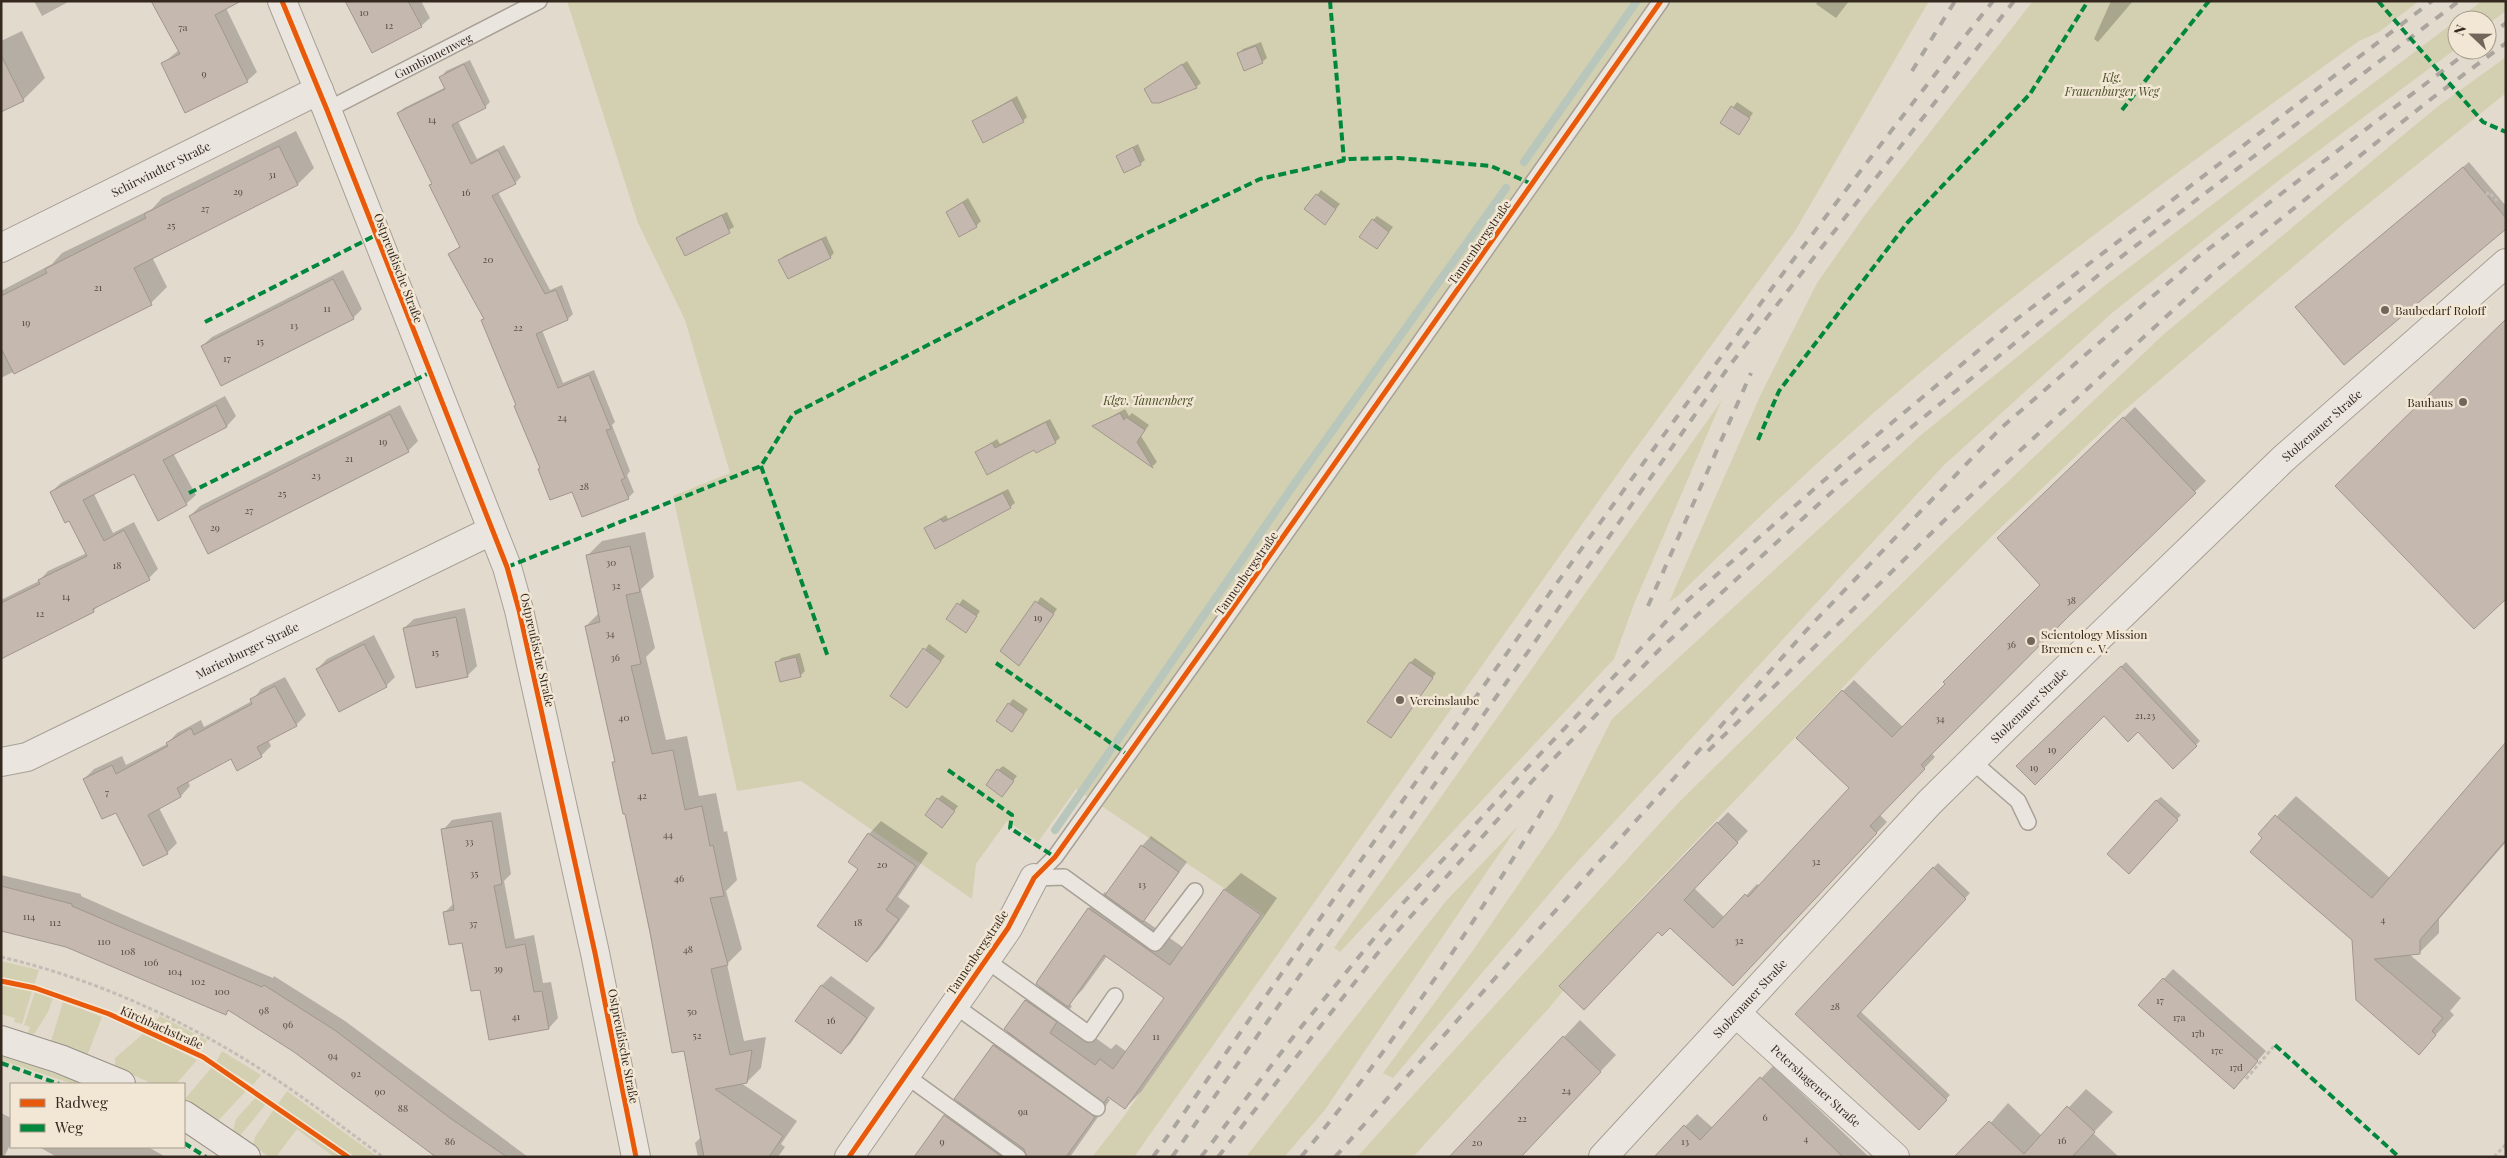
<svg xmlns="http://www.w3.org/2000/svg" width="2507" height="1158" font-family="'Playfair Display',serif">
<rect width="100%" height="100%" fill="#e2dacd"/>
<path fill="#d3d0b1" d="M567 1H1929L1795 231 1629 458 1134 1157H1092L1125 1115 1264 915 1076 789 1038 842 1007 821 976 864 972 899 801 781 737 791 673 496 730 473 685 320 638 223Z
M2033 1H2419L2379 32 2359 41C2226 137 2093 232 1966 335 1865 417 1770 505 1678 596L1669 602 1761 394 1817 283 1865 215Z
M2482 1H2506V11L2487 25V20H2457V48L2287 174 2112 313 1943 466 1566 874 1393 1078 1383 1073 1474 949 1557 828 1612 719 1921 435 2107 284Z
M2506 57V93L2342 225 2120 414 1992 536 1869 660 1632 908 1549 1008 1413 1157H1357L1679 802 1944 542 2164 334 2437 107Z
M1722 400 1634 604 1614 659 1340 952 1334 948Z
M1518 826 1324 1111 1284 1157H1246L1446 901Z
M1 961 39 970 34 985 1 977Z
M1 984 32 991 22 1024 14 1022 15 1018 1 1014Z
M35 992 53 998 48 1012 33 1036 27 1035 30 1027 24 1025Z
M63 1002 102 1017 87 1056 51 1041Z
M160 1016 207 1040 201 1052 149 1028Z
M144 1033 197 1060 176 1084H153L115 1067V1058Z
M222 1051 261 1075 253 1085 216 1062Z
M1 1055 86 1084H73L1 1060Z
M212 1067 247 1090 217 1122 184 1100Z
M287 1091 378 1157H355L278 1104Z
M257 1096 266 1104 240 1136 233 1131 236 1119Z
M275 1108 342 1157H334L297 1129 276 1157H269L253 1145 255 1137Z"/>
<path fill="#0003" fill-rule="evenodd" d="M34 1H70L42 16Z
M153 1 226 8 257 72 247 81 162 64 179 50Z
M346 1H421L430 18 421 26Z
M1818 1H1849L1836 18 1816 4Z
M2111 1H2133L2098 42 2094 39Z
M22 31 45 78 23 100 1 111V41Z
M1261 42 1267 58 1262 62 1239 53 1243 49Z
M470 60 490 102 485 107 458 121 477 159 504 145 521 177 515 183 498 192 550 290 562 285 573 314 568 319 542 330 563 383 594 370 615 422 612 425 630 471 627 475 634 492 628 498 573 490 541 467 485 318 450 254 461 245 430 185 433 183 398 113 404 108 446 87 441 77 446 71Z
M1187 61 1201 83 1196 87 1146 89Z
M1017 96 1027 117 1023 121H973Z
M1737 102 1753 113 1738 134 1722 123Z
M296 131 314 168 298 184 152 257 167 287 151 303 1 378V291L52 264 62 253 152 209 162 198Z
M1138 144 1145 160 1140 164 1117 156Z
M2469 162 2506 206V228L2303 301Z
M1321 190 1340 204 1329 218 1306 209Z
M968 198 981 221 976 226 947 212Z
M727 212 734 227 686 255 677 239 682 234Z
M1377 216 1393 227 1381 243 1373 220Z
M826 236 834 253 830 257 780 260 784 256Z
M343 270 362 309 353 318 202 346 212 337Z
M225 396 236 416 227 426 173 453 196 495 186 504 135 473 94 494 113 533 134 522 158 569 149 578 100 604 93 611 1 657V600L39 581 48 571 87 553 69 520 51 492 61 483Z
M400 405 418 441 408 451 209 553 190 516 200 506Z
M2135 407 2206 481 2071 613 1931 753 1935 757 1880 815 1887 822 1744 973 1670 926 1717 823 1728 812 1748 831 1694 888 1725 918 1757 884 1760 886 1850 788 1843 691 1854 680 1903 727 2041 585 2009 527Z
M1125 409 1129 416 1132 413 1149 425 1141 436 1157 462 1153 466 1094 426Z
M1050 419 1060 438 1055 442 1035 448 977 452 997 439 1000 444Z
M1008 489 1015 503 1010 507 925 528 946 515 948 519Z
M645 532 654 577 641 589 655 648 646 657 666 740 687 736 699 796 716 793 724 832 727 831 737 880 726 891 742 949 727 964 744 1041 766 1037 761 1068 747 1082 741 1083 797 1121 781 1144 785 1147 778 1157H698L695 1143 702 1136 685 1049 673 1052 626 812 613 763 616 760 586 626 599 613 588 555 602 541Z
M1041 597 1057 609 1019 664 1002 651Z
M963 599 980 611 970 626 948 619Z
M465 608 477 666 467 676 404 628 414 619Z
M374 635 395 677 386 686 317 669 327 659Z
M929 644 945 656 911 702 892 696Z
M800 653 805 671 800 676 777 663 781 658Z
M1415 658 1436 673 1391 737 1410 663Z
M2126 662 2200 741 2173 767 2138 731 2104 715 2018 766Z
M285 677 306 715 296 725 268 740 271 746 261 756 237 769 231 758 188 781 190 786 181 796 159 808 177 843 167 853 117 811 84 779 94 769 122 756 126 765 167 744 177 733 201 720 204 727 252 701 261 689Z
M1013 699 1028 709 1012 730 1009 704Z
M2506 743V842L2439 919V933L2419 953 2409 954 2461 998 2450 1011 2454 1015 2419 1053 2353 939 2260 834 2296 796 2390 878Z
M1003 766 1017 776 1002 795 998 770Z
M942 795 958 806 942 827 938 799Z
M2161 797 2181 815 2134 868 2156 801Z
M501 812 511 874 504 881 515 939 534 935 543 983 551 982 558 1018 549 1028 481 988 463 941 444 913 454 903 443 830 452 820Z
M881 821 928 853 898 897 910 906 880 948 867 961 860 869 869 834Z
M1151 836 1187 862 1144 920 1184 948 1225 889 1241 873 1277 898 1141 1092 1125 1108 1109 1096 1107 1098 1110 1100 1070 1157H916L945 1115 959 1101 956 1099 994 1045 1008 1031 1006 1029 1026 1000 1040 986 1039 980 1089 908 1105 892 1107 894 1142 846ZM1107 956 1165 997 1127 1052 1116 1044 1111 1049 1065 1016 1072 1006 1069 1004 1083 989Z
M1938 863 1970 893 1860 1011 1950 1095 1919 1128 1797 1014Z
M1 875 81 894V896L133 919 273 978 274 976 345 1021 528 1157H437L295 1051 229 1010 225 1013 67 946 1 930Z
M2173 969 2266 1051 2243 1077 2140 1005Z
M831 976 875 1008 851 1043 841 1053 821 986Z
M1580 1020 1616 1055 1520 1157 1564 1037Z
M1773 1066 1869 1157H1656L1697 1114 1713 1128Z
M2086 1089 2113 1112 2093 1133 2119 1157H1961L2008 1103 2042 1136Z
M1 1113 11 1118V1143L4 1157H1Z
M39 1147H148L166 1157H57Z"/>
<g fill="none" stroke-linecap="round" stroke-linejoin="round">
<path stroke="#b8c6bc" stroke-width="8" d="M1524 162 1637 1
M1117 741 1295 483 1506 188
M1055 830 1112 748"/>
</g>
<path fill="#c5b8ae" stroke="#a2968d" d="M151 1H241L215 15 248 82 185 113 161 63 180 54Z
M345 1H408L422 27 372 53Z
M1256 46 1263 63 1244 71 1237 53Z
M1 55 24 101 1 112Z
M464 64 486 108 452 125 471 164 498 150 516 184 492 196 545 294 556 290 568 320 536 334 558 388 589 375 611 429 606 430 625 478 621 480 629 499 582 517 572 492 550 500 538 469 540 468 514 406 516 405 481 320 484 319 448 254 460 247 429 185 432 184 397 113 445 89 439 77Z
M1182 64 1197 88 1159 103H1152L1144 89Z
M1012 100 1024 122 983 143 972 121Z
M1731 106 1750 118 1739 135 1720 123Z
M279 146 298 185 134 268 152 305 14 374 1 348V296L47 273 45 269 146 218 144 214Z
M1133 147 1141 165 1124 173 1116 156Z
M2463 167 2506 218V229L2344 365 2295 307Z
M1316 194 1336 209 1325 225 1304 209Z
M963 202 977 227 959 237 946 212Z
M722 215 730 233 685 256 676 238Z
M1372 219 1389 232 1377 249 1359 237Z
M822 239 831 258 788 279 778 260Z
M333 279 354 319 221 386 201 346Z
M2506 319V599L2474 629 2335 486Z
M216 405 227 427 163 460 187 505 158 521 134 474 83 500 104 541 124 530 150 580 93 609 94 612 1 659V603L40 584 38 580 87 556 69 521 65 523 50 492Z
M1120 413 1124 420 1126 417 1145 430 1137 442 1153 468 1092 426Z
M390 414 409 452 208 554 189 516Z
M2123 417 2196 493 2070 615 1921 765 1925 769 1870 826 1877 833 1733 986 1670 928 1662 936 1658 932 1584 1010 1559 986 1717 822 1738 843 1684 900 1713 928 1745 894 1748 897 1849 788 1796 738 1842 690 1892 737 1945 684 1943 682 2040 585 1997 538Z
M1046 422 1056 443 1036 453 1034 450 987 475 975 452 992 443 995 448Z
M1003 493 1011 508 935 549 924 528 941 519 943 522Z
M630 546 640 592 626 595 641 664 631 666 652 754 673 750 685 810 702 806 710 846 713 845 724 896 710 898 728 965 711 969 730 1055 752 1050 747 1083 715 1089 783 1136 769 1157H704L684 1051 672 1053 650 932 625 814H623L612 762H615L585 626 600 622 586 555Z
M1035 601 1054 614 1019 666 1000 651Z
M957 603 977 616 966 633 946 619Z
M456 617 468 677 416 688 403 628Z
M364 644 387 687 339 712 316 669Z
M923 648 941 661 907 708 890 696Z
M796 657 801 677 780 682 775 662Z
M1410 662 1433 678 1391 738 1367 722Z
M2121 666 2197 746 2173 769 2138 732 2128 742 2104 716 2035 785 2016 766Z
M275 686 297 726 257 747 262 757 237 771 231 759 177 788 181 797 148 815 168 854 143 866 116 813 102 819 83 779 112 765 116 774 168 746 166 743 191 728 194 735 252 704 250 699Z
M1008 703 1024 714 1012 732 996 721Z
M2506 742V840L2420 940V954L2374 959 2443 1018 2432 1031 2436 1035 2419 1055 2356 1000 2352 940 2250 852 2262 838 2258 834 2275 815 2372 898Z
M997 769 1014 781 1002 797 986 785Z
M937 798 955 811 942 828 925 815Z
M2156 800 2178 820 2129 874 2107 854Z
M492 821 502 884 494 886 506 948 525 944 534 992 542 991 549 1029 489 1040 480 990 471 991 462 943 449 945 443 912 454 910 441 829Z
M868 833 916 866 886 910 899 919 867 962 817 926 858 869 848 862Z
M1141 845 1179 872 1143 922 1105 895Z
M1933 867 1966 899 1857 1016 1947 1100 1919 1130 1795 1014Z
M1 886 72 904V906L123 928 262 987 264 985 336 1031 450 1118 507 1157H436L294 1052 228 1010 226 1015 66 947 1 931Z
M1224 889 1261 915 1125 1109 1108 1097 1104 1103 1004 1029 1025 1000 1057 1022 1050 1033 1095 1065 1100 1059 1113 1069 1164 998 1104 955 1068 1007 1036 984 1038 980 1088 908 1170 965Z
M2163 978 2258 1061 2234 1089 2138 1005Z
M821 985 867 1018 841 1054 795 1021Z
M1563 1036 1601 1072 1521 1157H1449Z
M993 1045 1095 1117 1066 1157H1027L1024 1149 954 1099Z
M1760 1077 1843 1157H1654L1684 1125 1700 1140Z
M2067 1106 2095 1132 2072 1157H1954L1989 1121 2024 1154Z
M944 1115 1002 1157H914Z"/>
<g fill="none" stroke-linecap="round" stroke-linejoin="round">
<defs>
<g id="lane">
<path id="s1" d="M327 110 539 1"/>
<path d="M1972 761 2018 801 2028 822"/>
<path d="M1034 878 1055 857 1213 636 1661 1"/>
<path d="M1034 878 1064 877 1155 943 1195 891"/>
<path d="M986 960 1089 1034 1115 996"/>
<path d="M954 1005 1097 1108"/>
<path d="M905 1075 1018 1157"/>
</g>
<g id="street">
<path d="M282 1 327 110 507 567 519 610 595 953 636 1157"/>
<path id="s2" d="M1 248 319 90"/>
<path id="s3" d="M1 762 27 757 491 531"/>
<path id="s4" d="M1736 1013 1895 1157"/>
<path d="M849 1157 1008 928 1034 878"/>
<path id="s5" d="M1603 1157 1929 803 2006 727 2283 459 2506 263"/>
</g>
<path id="secondary" d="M1 1040 60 1059 121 1084
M184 1115 246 1157"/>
</defs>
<use href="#lane" stroke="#a7a097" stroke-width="18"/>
<use href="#street" stroke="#a7a097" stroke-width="30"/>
<use href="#secondary" stroke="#978f86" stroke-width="30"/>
<path stroke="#c3bdb6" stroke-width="3" stroke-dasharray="4 2.5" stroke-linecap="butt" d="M2486 195 2489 192 2497 201
M1 957C96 979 187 1021 268 1074 308 1100 345 1129 383 1157
M2246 1079 2275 1045
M2494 1157 2506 1144"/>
<use href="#lane" stroke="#eae6df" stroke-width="15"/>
<use href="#street" stroke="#eae6df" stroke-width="28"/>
<use href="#secondary" stroke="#eae6df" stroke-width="28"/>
<path stroke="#aaa59f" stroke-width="4" stroke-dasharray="9 9" stroke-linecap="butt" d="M2487 37 2506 23
M1912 71 1955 1
M1648 606 1751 373
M1708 751 1953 512 2218 269 2431 99 2506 43
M1153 1157C1427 767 1696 374 1993 1
M1172 1157 1730 365 2014 1
M1201 1157 1297 1032 1404 902 1526 769 1679 608 1846 461 2009 325 2432 1
M1218 1157 1377 954 1535 778 1660 649 1833 491 2117 260 2459 1
M1301 1157C1395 1044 1476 921 1552 795
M1335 1157 1813 623 2001 428 2198 257 2470 50"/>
<path stroke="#00873e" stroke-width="4" stroke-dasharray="8 4" stroke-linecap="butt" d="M1330 1 1344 161
M2378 1 2483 122 2506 132
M2122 110 2209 1
M205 322 376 235
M1758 440 1779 391 1908 222 2030 94 2088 1
M761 466 828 657
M189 493 429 373
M507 567 761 466 793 414 1143 235 1260 179 1350 159 1398 158 1491 166 1532 184
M996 663 1128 755
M948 770 1012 815 1010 828 1055 857
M2275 1045 2399 1157
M1 1063 59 1084
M184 1143 206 1157"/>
<defs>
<path id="cycleway" d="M282 1 327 110 507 567 519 610 595 953 636 1157
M1 981 35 988 109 1014 203 1057 348 1157
M849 1157 1008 928 1034 878 1055 857 1213 636 1661 1"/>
</defs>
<use href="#cycleway" stroke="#f2e7d4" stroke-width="8"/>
<use href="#cycleway" stroke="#e8590c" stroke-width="5"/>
</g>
<g fill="#72665c" stroke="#f2e7d4" stroke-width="2">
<circle cx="2385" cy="310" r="5"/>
<circle cx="2463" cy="402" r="5"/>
<circle cx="2031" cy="641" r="5"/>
<circle cx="1400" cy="700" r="5"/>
</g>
<g text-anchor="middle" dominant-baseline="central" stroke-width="5" stroke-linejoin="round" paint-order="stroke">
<g font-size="10" fill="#594c43">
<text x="364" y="12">10</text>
<text x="389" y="25">12</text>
<text x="183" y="27">7a</text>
<text x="204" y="73">9</text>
<text x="432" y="119">14</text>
<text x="272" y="174">31</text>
<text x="238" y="191">29</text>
<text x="466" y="192">16</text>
<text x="205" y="208">27</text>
<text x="171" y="225">25</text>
<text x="488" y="259">20</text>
<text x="98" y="287">21</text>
<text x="327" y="308">11</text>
<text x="26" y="322">19</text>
<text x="294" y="325">13</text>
<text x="518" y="327">22</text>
<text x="260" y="341">15</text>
<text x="227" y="358">17</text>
<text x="562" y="417">24</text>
<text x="383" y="441">19</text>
<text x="349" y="458">21</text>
<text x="316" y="475">23</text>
<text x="584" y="486">28</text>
<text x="282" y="493">25</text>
<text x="249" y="510">27</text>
<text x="215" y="527">29</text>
<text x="611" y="562">30</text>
<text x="117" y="565">18</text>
<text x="616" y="585">32</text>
<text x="66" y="596">14</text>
<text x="2071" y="600">38</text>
<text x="40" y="613">12</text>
<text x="1038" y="617">19</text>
<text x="610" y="633">34</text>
<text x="2011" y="644">36</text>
<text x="435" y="652">15</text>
<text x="615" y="657">36</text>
<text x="2145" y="715">21,23</text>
<text x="624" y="717">40</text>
<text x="1940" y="718">34</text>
<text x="2052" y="749">19</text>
<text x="2034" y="767">19</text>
<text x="107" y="792">7</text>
<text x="642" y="795">42</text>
<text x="668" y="834">44</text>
<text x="469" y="841">33</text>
<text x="1816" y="861">32</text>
<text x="882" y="864">20</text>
<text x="474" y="873">35</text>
<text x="679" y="878">46</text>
<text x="1142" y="884">13</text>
<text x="29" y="916">114</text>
<text x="2383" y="919">4</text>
<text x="55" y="922">112</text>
<text x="858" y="922">18</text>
<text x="473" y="923">37</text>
<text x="1739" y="940">32</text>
<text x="104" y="941">110</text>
<text x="688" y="949">48</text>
<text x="128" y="951">108</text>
<text x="151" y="962">106</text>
<text x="498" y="968">39</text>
<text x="175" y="971">104</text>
<text x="198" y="981">102</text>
<text x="222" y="991">100</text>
<text x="2160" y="1000">17</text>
<text x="1835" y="1006">28</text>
<text x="264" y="1010">98</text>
<text x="692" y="1011">50</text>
<text x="516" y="1016">41</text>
<text x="2179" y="1017">17a</text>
<text x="831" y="1020">16</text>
<text x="288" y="1024">96</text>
<text x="2198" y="1033">17b</text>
<text x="697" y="1035">52</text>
<text x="1156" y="1036">11</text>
<text x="2217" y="1050">17c</text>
<text x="333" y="1055">94</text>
<text x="2236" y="1067">17d</text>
<text x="356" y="1073">92</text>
<text x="1566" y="1090">24</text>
<text x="380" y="1091">90</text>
<text x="403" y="1108">88</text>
<text x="1023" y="1111">9a</text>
<text x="1765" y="1117">6</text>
<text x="1522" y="1118">22</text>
<text x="1806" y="1138">4</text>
<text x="2062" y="1140">16</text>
<text x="450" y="1141">86</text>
<text x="942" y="1141">9</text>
<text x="1685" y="1141">13</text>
<text x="1477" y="1142">20</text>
</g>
<g font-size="12" fill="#35281f" stroke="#f2e7d4">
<text stroke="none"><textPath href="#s1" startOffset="119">Gumbinnenweg</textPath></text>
<text stroke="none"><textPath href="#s2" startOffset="178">Schirwindter Straße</textPath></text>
<text transform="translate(1479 242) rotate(-55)">Tannenbergstraße</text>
<text transform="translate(399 268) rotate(69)">Ostpreußische Straße</text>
<text stroke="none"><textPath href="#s5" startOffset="1026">Stolzenauer Straße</textPath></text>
<text transform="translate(1246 573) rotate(-55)">Tannenbergstraße</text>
<text stroke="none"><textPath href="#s3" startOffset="271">Marienburger Straße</textPath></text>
<text transform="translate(538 650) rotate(77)">Ostpreußische Straße</text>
<text stroke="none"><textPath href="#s5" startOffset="621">Stolzenauer Straße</textPath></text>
<text transform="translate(977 952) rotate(-56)">Tannenbergstraße</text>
<text stroke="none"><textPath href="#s5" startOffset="216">Stolzenauer Straße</textPath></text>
<text transform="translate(162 1027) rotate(24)">Kirchbachstraße</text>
<text transform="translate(624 1046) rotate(79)">Ostpreußische Straße</text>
<text stroke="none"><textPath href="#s4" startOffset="108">Petershagener Straße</textPath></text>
</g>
<g font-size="12" font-style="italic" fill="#495028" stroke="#f2e7d4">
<text x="2112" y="77">Klg.<tspan x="2112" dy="14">Frauenburger Weg</tspan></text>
<text x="1148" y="400">Klgv. Tannenberg</text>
</g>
<g font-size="12" fill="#35281f" stroke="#f2e7d4" text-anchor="start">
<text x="2395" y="310">Baubedarf Roloff</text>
<text x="2453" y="402" text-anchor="end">Bauhaus</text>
<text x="2041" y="634">Scientology Mission<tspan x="2041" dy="14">Bremen e. V.</tspan></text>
<text x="1410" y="700">Vereinslaube</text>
</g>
</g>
<rect width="2507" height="1158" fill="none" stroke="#35281f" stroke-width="5"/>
<rect x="10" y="1083" width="175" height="65" fill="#f2e7d4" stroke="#a69b8c"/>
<rect x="20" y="1099" width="25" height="8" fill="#e8590c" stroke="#a69b8c"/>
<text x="55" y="1108" font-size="15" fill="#35281f">Radweg</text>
<rect x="20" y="1124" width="25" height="8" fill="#00873e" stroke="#a69b8c"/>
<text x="55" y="1133" font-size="15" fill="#35281f">Weg</text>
<g transform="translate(2472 35) rotate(292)"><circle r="24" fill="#f2e7d4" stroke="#a69b8c"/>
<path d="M0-4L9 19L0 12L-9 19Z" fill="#72665c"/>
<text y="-8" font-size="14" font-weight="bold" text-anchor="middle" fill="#35281f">N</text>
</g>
</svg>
